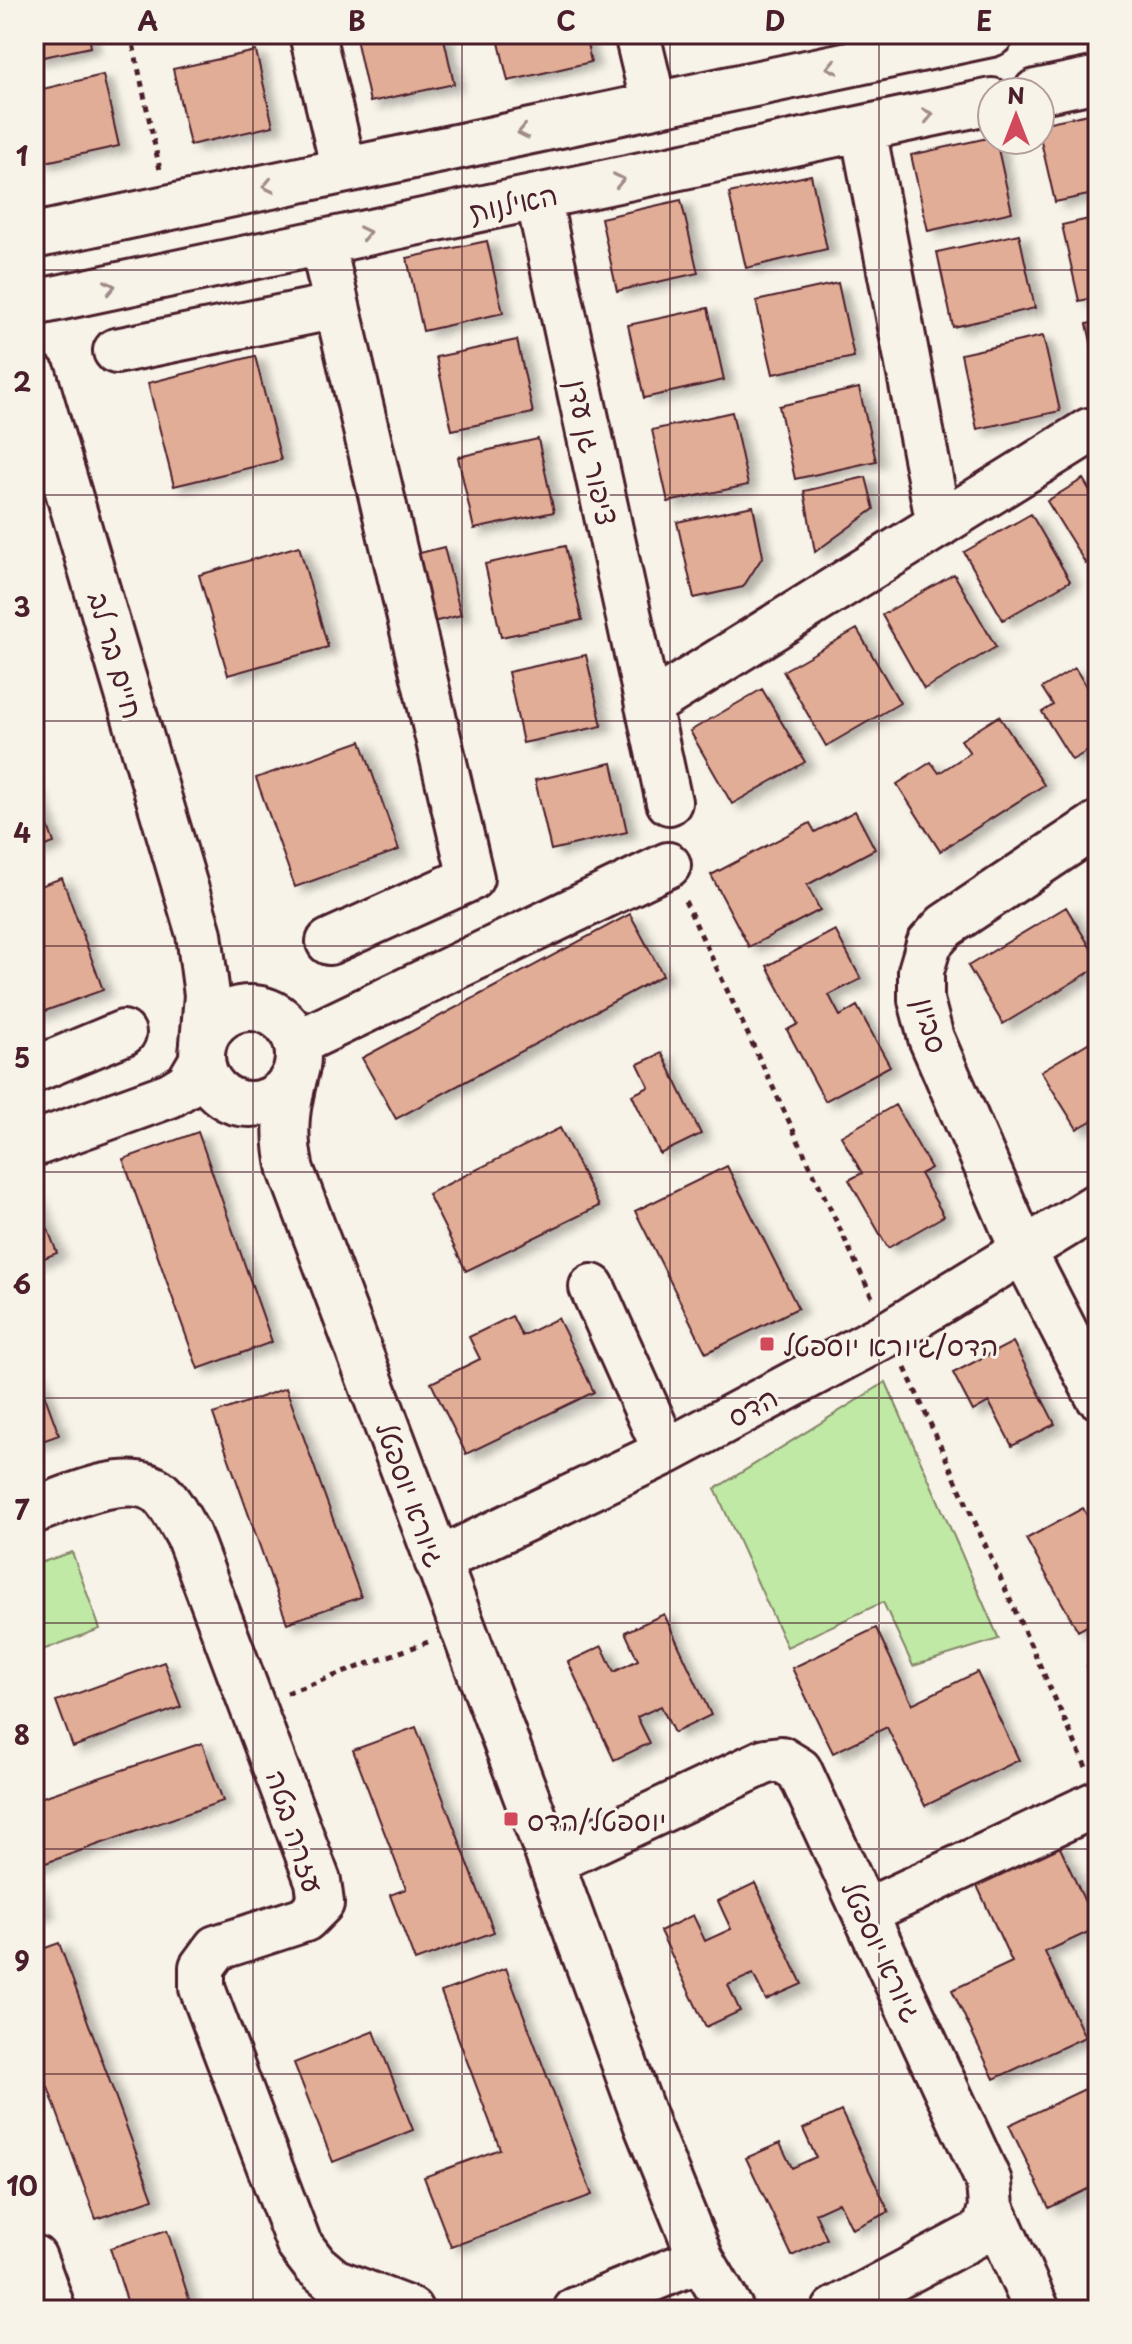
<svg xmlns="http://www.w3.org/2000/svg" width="1132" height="2344" font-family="'Playpen Sans','Playpen Sans Hebrew',sans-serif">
<defs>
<filter id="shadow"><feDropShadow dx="9" dy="5" stdDeviation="4" flood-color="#0004"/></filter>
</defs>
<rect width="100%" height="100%" fill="#f7f3e8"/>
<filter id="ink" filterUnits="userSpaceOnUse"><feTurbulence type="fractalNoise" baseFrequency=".0125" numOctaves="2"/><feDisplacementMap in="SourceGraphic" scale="16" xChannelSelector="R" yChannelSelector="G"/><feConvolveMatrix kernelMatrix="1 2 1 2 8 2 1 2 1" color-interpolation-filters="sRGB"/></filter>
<g filter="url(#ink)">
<path fill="#bfe9a5" stroke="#848468" stroke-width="2" d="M886 1382 999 1639 913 1666 883 1602 787 1647 715 1489Z
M72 1552 100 1629 34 1653V1565Z"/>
<path fill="#e2ad96" stroke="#4a1f2b" stroke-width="2" filter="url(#shadow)" d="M34 34H89L91 47 34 59Z
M355 34H443L454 84 370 102Z
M497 34H585L591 62 508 81Z
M256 51 273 126 190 145 173 69Z
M103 75 119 146 41 163 34 134V91Z
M1098 112V193L1055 202 1040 137V124Z
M992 137V140H996L1012 212 928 231 911 155Z
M811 175 827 249 746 268 729 193Z
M681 200 698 273 617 291 601 218Z
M1098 217V297L1079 301 1062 225Z
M1019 234 1035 308 953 327 937 252Z
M487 241 503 313 423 331 407 258Z
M838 283 854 357 773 374 756 301Z
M708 308 724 380 644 398 628 325Z
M1098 321V374L1087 324Z
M1043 336 1060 411 977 429 961 354Z
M517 340 533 413 452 430 436 357Z
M255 356 281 460 174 486 148 383Z
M859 388 876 461 795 479 779 406Z
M732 412 748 485 668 502 652 430Z
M538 439 554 512 474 529 458 457Z
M866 477 874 509 815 552 804 491Z
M1083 479 1098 504V557L1086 564 1047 501Z
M753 506 763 556 743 587 694 598 677 522Z
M1031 514 1070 581 1003 620 964 552Z
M299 546 328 647 228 675 199 575Z
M565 546 582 620 501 637 485 564Z
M444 547 461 615 433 622 416 554Z
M954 574 996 647 924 689 882 615Z
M857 629 900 703 826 746 783 671Z
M586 655 602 726 523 743 508 672Z
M1075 668 1086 686 1098 678V745L1072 760 1042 712 1053 705 1042 688Z
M762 689 805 762 732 804 690 731Z
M999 716 1044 785 940 851 897 784 931 762 939 773 970 753 961 740Z
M361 741 399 850 295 887 256 778Z
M612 763 627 832 551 850 535 780Z
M34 786 54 843 34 850Z
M855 811 875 849 807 885 820 910 749 947 711 875 810 823 815 832Z
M62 878 103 990 34 1015V888Z
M1066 907 1098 960V967L1003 1024 968 966Z
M630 914 663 975 396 1119 362 1058Z
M835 930 861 979 829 995 840 1016 857 1006 890 1066 825 1101 787 1030 798 1024 767 966Z
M1098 1037V1117L1077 1129 1041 1071Z
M662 1053 701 1134 660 1154 632 1095 649 1087 638 1064Z
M895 1105 931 1168 920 1174 944 1216 888 1248 849 1180 862 1173 841 1136Z
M560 1128 599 1206 466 1271 428 1194Z
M198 1132 272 1342 198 1369 123 1159Z
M727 1166 798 1308 706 1353 635 1211Z
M34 1193 57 1253 34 1262Z
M512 1316 522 1336 558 1318 594 1392 466 1454 431 1383 480 1359 469 1337Z
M1013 1342 1055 1424 1012 1446 989 1402 973 1411 953 1373Z
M34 1366 59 1435 34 1444Z
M286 1388 361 1597 287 1623 213 1414Z
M1083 1508 1098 1536V1551L1092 1554 1098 1564V1620L1078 1631 1026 1539Z
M664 1614 711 1715 674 1733 661 1706 637 1717 650 1743 614 1760 568 1662 602 1646 614 1672 638 1660 625 1632Z
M876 1628 912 1704 977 1672 1019 1760 925 1806 887 1727 833 1753 792 1668Z
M164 1662 181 1707 73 1747 56 1701Z
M1098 1662V1690L1087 1666Z
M416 1727 494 1932 415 1961 390 1895 406 1889 353 1750Z
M202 1743 223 1801 34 1867V1800Z
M1057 1841 1097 1928 1045 1952 1085 2037 994 2079 952 1990 1012 1962 974 1879Z
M34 1881 45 1913 34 1917Z
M755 1883 802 1984 766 2000 753 1974 728 1985 740 2011 706 2027 660 1931 693 1915 705 1941 731 1929 718 1901Z
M59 1943 153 2199 96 2219 34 2049V1952Z
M506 1968 592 2195 451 2247 424 2177 500 2149 441 1992Z
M374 2031 413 2130 333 2162 294 2063Z
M1091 2086 1098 2101V2184L1049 2208 1009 2125Z
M841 2111 889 2212 852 2229 839 2202 815 2213 827 2239 792 2256 746 2158 780 2143 792 2168 816 2157 803 2129Z
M167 2230 191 2305 205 2310H130L110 2248Z"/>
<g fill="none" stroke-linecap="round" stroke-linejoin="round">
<defs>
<path id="minor" d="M312 34 344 170
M637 34 654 105
M1036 92 1098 79
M863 129 939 525
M538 197 669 802
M34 236 991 34
M322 242 471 878 329 942
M34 303 992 101
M116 351 337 306
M34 376 199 934 207 995 203 1043
M648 706 1089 431
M1098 824 945 926 929 944 921 971V1000L931 1038 1023 1250 1098 1396
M202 1056a48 48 0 1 1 96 0a48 48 0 1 1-96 0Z
M297 1043 668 865
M297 1066C287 1105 282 1131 291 1170L551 1862 647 2126 701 2259 731 2310
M34 1070 123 1033
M34 1144 170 1095 188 1084 202 1060
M592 1287 666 1452
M34 1511C66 1499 130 1468 160 1493 172 1504 180 1522 188 1535L318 1881 321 1903 305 1919 216 1948 202 1967V1988L299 2244 315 2265 334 2281 410 2310
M437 1561 666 1452 889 1333 1098 1205
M551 1862 766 1761 781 1759 799 1770 989 2182 991 2207 985 2230 835 2310
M865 1912 1098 1803
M991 2207 1037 2310
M34 2258 53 2310
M576 2310 701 2259"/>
</defs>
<use href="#minor" stroke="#4a1f2b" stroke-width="50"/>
<path stroke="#4a1f2b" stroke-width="5" stroke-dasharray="6 6" stroke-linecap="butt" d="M131 34 160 170
M685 901 872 1297
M905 1368 1086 1767
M287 1693 428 1642"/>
<use href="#minor" stroke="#f7f3e8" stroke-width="44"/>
</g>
<defs><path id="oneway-chevron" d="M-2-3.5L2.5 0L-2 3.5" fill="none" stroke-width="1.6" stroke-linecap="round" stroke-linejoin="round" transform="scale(2)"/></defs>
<g stroke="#a0898a">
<use href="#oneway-chevron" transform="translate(832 67) rotate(168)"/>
<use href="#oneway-chevron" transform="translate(928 115) rotate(-12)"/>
<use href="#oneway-chevron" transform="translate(523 132) rotate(168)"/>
<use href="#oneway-chevron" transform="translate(619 180) rotate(-12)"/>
<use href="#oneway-chevron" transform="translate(268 186) rotate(168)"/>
<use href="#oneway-chevron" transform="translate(365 233) rotate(-12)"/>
<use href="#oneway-chevron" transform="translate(110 287) rotate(-12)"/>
</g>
</g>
<path fill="none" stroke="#4a1f2b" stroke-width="2" stroke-opacity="0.55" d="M253 34V2310M462 34V2310M670 34V2310M879 34V2310M34 270H1098M34 495H1098M34 721H1098M34 946H1098M34 1172H1098M34 1398H1098M34 1623H1098M34 1849H1098M34 2074H1098"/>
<g fill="#d1495b" stroke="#f7f3e8" stroke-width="3">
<rect x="759" y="1336" width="16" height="16" rx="4"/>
<rect x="503" y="1811" width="16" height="16" rx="4"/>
</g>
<g text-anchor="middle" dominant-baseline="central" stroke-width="6" stroke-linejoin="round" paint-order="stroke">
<g font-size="28" fill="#4a1f2b" stroke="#f7f3e8">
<text transform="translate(513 202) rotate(-12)">האילנות</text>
<text transform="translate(593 452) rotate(78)">ציפור גן עדן</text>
<text transform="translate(117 655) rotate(74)">חיים בר לב</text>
<text transform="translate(932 1025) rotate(75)">סביון</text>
<text transform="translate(752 1406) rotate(-28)">הדס</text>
<text transform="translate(412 1494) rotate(70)">גיורא יוספטל</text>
<text transform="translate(296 1831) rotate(72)">עזרה בטה</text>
<text transform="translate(883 1951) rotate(65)">גיורא יוספטל</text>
</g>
<g font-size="28" fill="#4a1f2b" stroke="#f7f3e8" text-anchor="start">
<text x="783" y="1344">הדס/גיורא יוספטל</text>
<text x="527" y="1819">יוספטל/הדס</text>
</g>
</g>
<rect width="1132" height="2344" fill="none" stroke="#f7f3e8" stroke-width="88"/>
<g transform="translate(1016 116)"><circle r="38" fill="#f7f3e8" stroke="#b29e9c" stroke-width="2"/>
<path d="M0-6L14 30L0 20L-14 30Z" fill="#d1495b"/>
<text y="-12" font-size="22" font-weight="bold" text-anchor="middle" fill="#4a1f2b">N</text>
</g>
<rect x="44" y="44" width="1044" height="2256" fill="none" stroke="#4a1f2b" stroke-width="3"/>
<g font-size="26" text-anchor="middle" font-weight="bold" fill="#4a1f2b">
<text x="148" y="31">A</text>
<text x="357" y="31">B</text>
<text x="566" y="31">C</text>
<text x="775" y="31">D</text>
<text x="984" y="31">E</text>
<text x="22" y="166">1</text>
<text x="22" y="392">2</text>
<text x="22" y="617">3</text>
<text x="22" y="843">4</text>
<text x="22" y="1068">5</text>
<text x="22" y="1294">6</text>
<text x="22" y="1520">7</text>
<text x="22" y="1745">8</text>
<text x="22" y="1971">9</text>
<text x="22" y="2196">10</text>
</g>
</svg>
